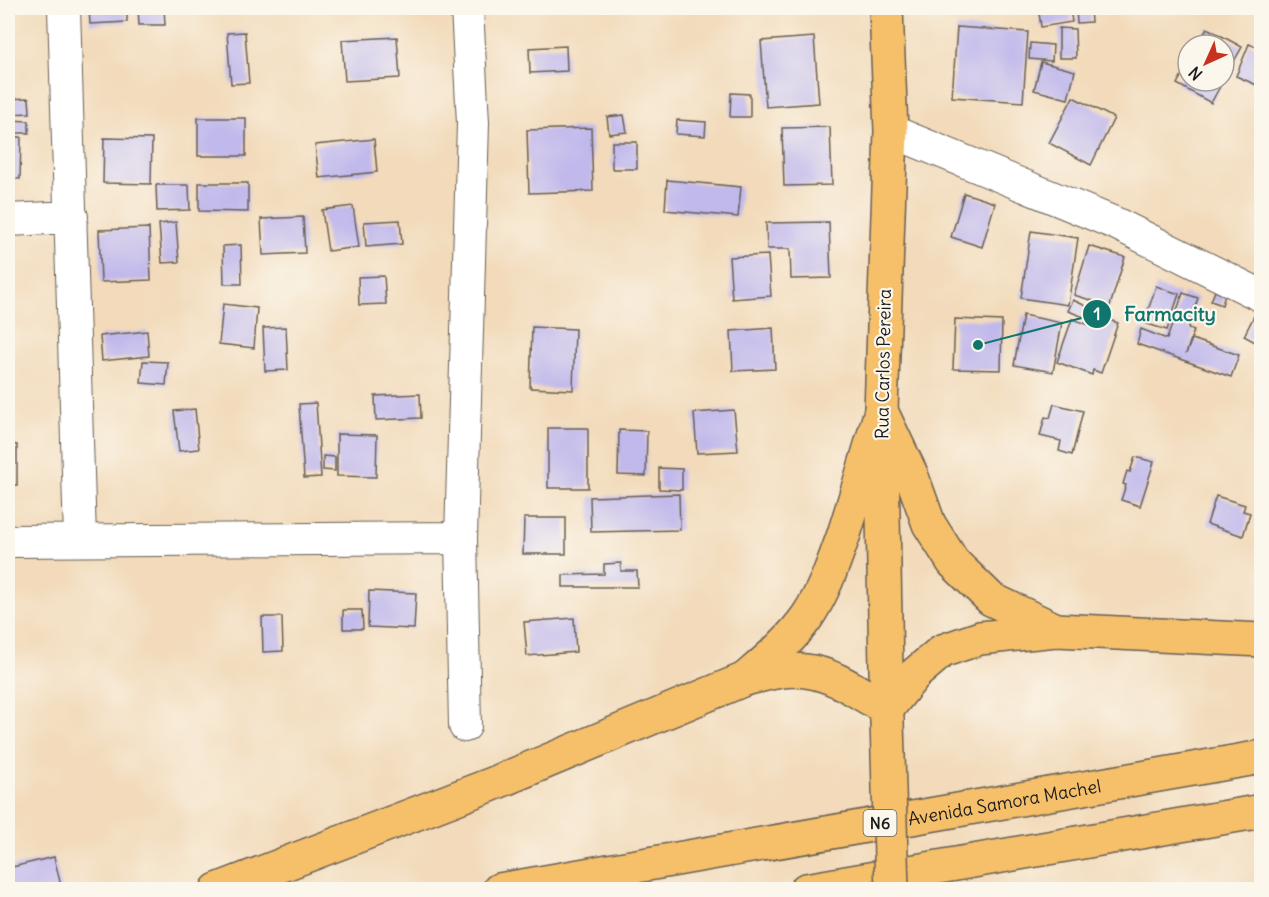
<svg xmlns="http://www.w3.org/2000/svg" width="1269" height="897" font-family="Delius,sans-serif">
<rect width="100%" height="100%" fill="#fbf7ec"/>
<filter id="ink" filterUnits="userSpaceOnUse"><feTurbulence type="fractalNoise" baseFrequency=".0167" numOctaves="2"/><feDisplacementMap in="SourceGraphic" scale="12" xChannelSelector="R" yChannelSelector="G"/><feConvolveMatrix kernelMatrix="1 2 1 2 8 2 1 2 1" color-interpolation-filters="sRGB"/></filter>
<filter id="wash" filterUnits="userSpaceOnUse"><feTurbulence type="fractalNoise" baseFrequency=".008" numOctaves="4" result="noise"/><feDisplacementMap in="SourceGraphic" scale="24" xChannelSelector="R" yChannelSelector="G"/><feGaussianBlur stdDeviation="1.35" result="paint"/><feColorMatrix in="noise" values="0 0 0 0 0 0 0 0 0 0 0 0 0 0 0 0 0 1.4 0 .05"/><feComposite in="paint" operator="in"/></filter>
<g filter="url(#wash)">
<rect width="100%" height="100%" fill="#f2daba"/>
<g id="blocks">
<path fill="#c1b9eb" d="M89 8H127V22L90 24Z
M138 8H164L165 25H139Z
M1076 8H1090L1091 22 1077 23Z
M1070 9 1072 22 1041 27 1039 13Z
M957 27 1028 32 1023 102 952 97Z
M1059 28 1075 29 1076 58H1059Z
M1207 28 1242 47 1224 79V45H1198Z
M245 32 249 83 231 84 227 33Z
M397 37 400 78 345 81 342 40Z
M814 37 819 103 766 107 761 41Z
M1030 43 1053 45 1052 61 1029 59Z
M1249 44 1262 49V80L1259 86 1236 76Z
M566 46 567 71 530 73 529 48Z
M1041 62 1075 71 1068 99 1034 90Z
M1188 64V81H1223L1211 103 1177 84Z
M731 93 750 94V117H730Z
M1073 97 1114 118 1091 165 1049 143Z
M29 98 30 113 8 114V99Z
M624 115 627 132 609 134 607 117Z
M198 118H246V156H198Z
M8 120 29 121V133H8Z
M677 120 706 122 705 136 676 134Z
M830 127 832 185 784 186 782 128Z
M591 128 593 191 529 193 527 130Z
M8 137H21L20 179 8 178Z
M104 138 152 139 151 184 103 183Z
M374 139 377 172 319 178 315 145Z
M612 142H637V169H612Z
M667 180 741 187 738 217 665 210Z
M199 183H248V212L199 211Z
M156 185H189L190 210 157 211Z
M964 193 995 203 982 247 951 237Z
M353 206 359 247 328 251 322 210Z
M303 217 305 253 263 255 261 219Z
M400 220 402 244 366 247 364 222Z
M176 222 179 262 162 263 159 224Z
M829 222 831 278 791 279 790 249H767L766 223Z
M149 228 151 280 101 282 99 230Z
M1031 231 1078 238 1068 305 1021 298Z
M241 245 242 284H224L223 246Z
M1089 246 1125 257 1110 306 1074 295Z
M768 255 771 296 732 299 729 257Z
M384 276 386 304 359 305 358 277Z
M1156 286 1179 294 1167 330 1144 323Z
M1215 291 1225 295 1222 305 1211 301Z
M1183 293 1198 298 1188 328 1194 330 1186 354 1192 339 1239 355 1231 377 1137 344 1141 329 1167 339Z
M1073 300 1088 307 1084 317 1068 311Z
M223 304 257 308 254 348 219 344Z
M1257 310 1262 312V329L1255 342 1244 336Z
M1023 315 1062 323 1053 372 1014 365Z
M1099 317 1118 323 1101 373 1093 370 1092 375 1057 362 1072 319 1096 327Z
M955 319 1002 321 1001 370 953 369Z
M286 327 288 370 265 371 263 328Z
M532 327 575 329 573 390 530 388Z
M773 328 775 369 733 371 731 331Z
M147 331 149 356 102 361 100 336Z
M143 361 168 362 166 385 141 383Z
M420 394 421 418 376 420 375 396Z
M316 403 321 477 304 478 299 404Z
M1054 404 1083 411 1072 455 1059 451 1061 441 1040 436 1045 417 1050 418Z
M195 409 199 449 179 451 174 411Z
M734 410 738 451 697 453 694 413Z
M548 428H588V488H548Z
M619 430 647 431 646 476 618 475Z
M337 434 377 435 376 477 337 476Z
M8 444 17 445V485H8Z
M323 456 335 457V471L323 470Z
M1135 457 1154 462 1140 506 1121 500 1126 485 1123 484 1127 471 1130 472Z
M659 468 682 469V490L659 489Z
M679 494 680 530 591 532 590 497Z
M1216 496 1245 505 1243 511 1250 513 1243 536 1207 524Z
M524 518H566V554H523Z
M621 563V571H637L638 587H563V575L604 574V564Z
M369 591 416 593 414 629 368 627Z
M343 610H362L363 629H343Z
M262 617H282L283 651 263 652Z
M574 618 576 652 527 656 524 622Z
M54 857 62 890H8V868Z"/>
</g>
</g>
<g filter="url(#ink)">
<use href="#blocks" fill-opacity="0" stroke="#675e53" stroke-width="1.5"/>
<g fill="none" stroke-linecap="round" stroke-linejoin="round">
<defs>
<path id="minor" d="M64 8 80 539
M891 131 1117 224 1262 296
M8 220 72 217
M8 541 461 538
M465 726 461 538 473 123 467 8"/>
<path id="major" d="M886 8 891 131 881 411 887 721"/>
<g id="highway">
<path d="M881 411 911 474 929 524 953 562 991 599 1056 630"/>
<path d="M745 679C767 660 790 641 807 617 824 592 834 562 844 534 857 493 869 452 881 411"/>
<path d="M217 890 490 785 745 679C765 674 786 668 806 671 835 674 862 695 887 709L915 674 942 651 980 638 1056 630 1262 640"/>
<path id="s1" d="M499 890 1262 757"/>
<path d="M806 890 1262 811"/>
</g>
</defs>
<use href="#minor" stroke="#675e53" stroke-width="34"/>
<use href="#major" stroke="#675e53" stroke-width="36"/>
<use href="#highway" stroke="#675e53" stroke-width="36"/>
<use href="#minor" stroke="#fff" stroke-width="32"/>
<use href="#major" stroke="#f6c06b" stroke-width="33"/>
<use href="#highway" stroke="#f6c06b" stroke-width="33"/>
<defs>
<path id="major-bridge" d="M887 721 892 890"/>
</defs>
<use href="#major-bridge" stroke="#675e53" stroke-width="36" stroke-linecap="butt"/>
<use href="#major-bridge" stroke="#f6c06b" stroke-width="33"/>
</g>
</g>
<g text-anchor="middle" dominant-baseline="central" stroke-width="4.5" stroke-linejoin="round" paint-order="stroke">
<rect fill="#fbf7ec" stroke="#5f5e5a" stroke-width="1.5" x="863.5" y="810" width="33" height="26" rx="4.5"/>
<g font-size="16" font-weight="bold" fill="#1c1c1c">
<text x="880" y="823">N6</text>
</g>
<g font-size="18" fill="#1c1c1c" stroke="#fbf7ec">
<text transform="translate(883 364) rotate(-89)">Rua Carlos Pereira</text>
<text stroke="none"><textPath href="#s1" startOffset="513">Avenida Samora Machel</textPath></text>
</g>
</g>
<path fill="none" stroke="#0f766e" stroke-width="2" d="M978 345L1097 314"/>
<g fill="#0f766e" stroke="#fbf7ec" stroke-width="2">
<circle cx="978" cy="345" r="6"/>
<circle cx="1097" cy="314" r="15"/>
</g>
<g font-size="18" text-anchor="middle" font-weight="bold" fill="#fff">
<text x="1097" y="320">1</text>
</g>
<g font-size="20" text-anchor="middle" font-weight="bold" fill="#0f766e" stroke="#fbf7ec" stroke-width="4.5" stroke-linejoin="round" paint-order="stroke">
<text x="1170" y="321">Farmacity</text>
</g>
<rect width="1269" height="897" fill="none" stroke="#fbf7ec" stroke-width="30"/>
<g transform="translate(1206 63) rotate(225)"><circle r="28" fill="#fbf7ec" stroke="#a29f99" stroke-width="1.5"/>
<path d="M0-4.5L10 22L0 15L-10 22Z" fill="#c8321e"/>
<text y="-9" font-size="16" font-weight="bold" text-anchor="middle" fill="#1c1c1c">N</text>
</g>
</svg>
